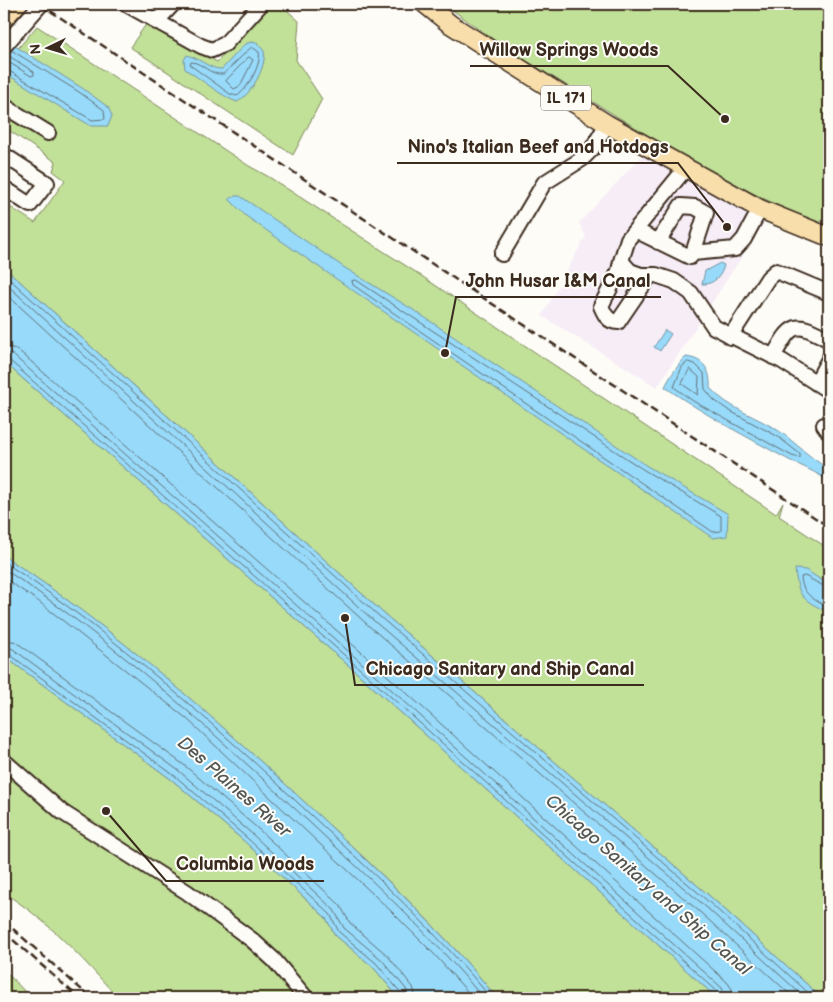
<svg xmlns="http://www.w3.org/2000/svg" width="833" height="1002" font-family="'Balsamiq Sans',sans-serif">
<rect width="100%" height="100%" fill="#fdfcf7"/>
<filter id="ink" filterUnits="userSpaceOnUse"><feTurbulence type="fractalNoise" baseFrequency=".02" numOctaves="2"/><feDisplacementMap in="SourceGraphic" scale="10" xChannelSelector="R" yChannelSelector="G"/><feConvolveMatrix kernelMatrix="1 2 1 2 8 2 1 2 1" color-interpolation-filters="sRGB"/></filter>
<g filter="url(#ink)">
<path fill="#f6edf7" d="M137 4H181L165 21Z
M643 155 765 221 657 387 542 316 586 236 579 223Z"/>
<path fill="#c1e098" stroke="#7e855b" d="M270 4H280L299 21 296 60 322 99 293 155 130 47 147 23 217 62Z
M444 4H829V212L818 225 699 167 501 45Z
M37 26 249 166 269 177 417 273 776 514 783 502 779 516 829 549V998H822L713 899 382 612 4 267V203L35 223 65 180 53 171 56 162 4 127V65Z
M4 362 357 673 717 998H497C443 931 379 871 315 812 217 720 116 630 4 556Z
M4 656 172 780 244 841 326 918 335 935 373 967 399 998H118C84 960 48 920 4 893Z
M4 970 31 998H4Z"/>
<path fill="#98dafa" stroke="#7394a2" d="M4 39 82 88 108 107 112 116 108 126H91L8 75 4 72Z
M251 42 257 43 264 51C267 66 251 95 237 102 221 96 201 79 185 69L184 60 187 55C199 58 211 70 222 69L245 44Z
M235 196H240L345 268 415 311 647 466 728 514 727 536 713 538 300 254 246 216 229 199Z
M720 263 724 265C722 276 713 285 702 284L705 271Z
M4 267 382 612 713 899 822 998H717L357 673 4 362Z
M665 330 671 334 660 351 654 347Z
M686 357C704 359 711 370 710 388 729 409 756 416 779 431 796 443 811 459 829 469V482C817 472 803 467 789 460 747 437 703 414 665 387 669 378 679 363 686 357Z
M4 556C115 629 215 718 313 810 377 870 442 930 497 998H399L373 967 335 935 326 918 244 841 172 780 4 656Z
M795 569 806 570 829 585V613C803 599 798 599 795 569Z"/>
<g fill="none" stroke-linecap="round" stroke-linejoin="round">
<path stroke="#607076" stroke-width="1" d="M252 47 259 52C262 64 247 90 237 96L230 94 190 65 191 62C202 62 210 76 223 74Z
M249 57 253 60 240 86 234 89 226 81Z
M4 62 10 63 31 76 34 75V72L6 54
M4 68 92 120 105 119 104 110 79 92 11 50
M4 274 379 616 710 903 814 998
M356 280 644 470 721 516V531L713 532 353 285 352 281Z
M4 282 374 621 706 907 805 998
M4 292 369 626 701 913 794 998
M4 345 18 350 369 659 727 982 732 989 734 998
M4 352 13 355 364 665 722 988 726 998
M4 359 9 360 360 669 718 992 720 998
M688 362 695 364 704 373 705 389 714 400 728 410 777 436 800 454V458L792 456 693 401 674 387 682 367Z
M690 369 699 377 698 395 682 384Z
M4 562C115 635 214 724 311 815 373 873 437 932 491 998
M4 569C114 641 212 731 307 820 368 877 431 934 483 998
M4 578 38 601 186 718 391 911 434 954 473 998
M829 589 805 576 801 577C802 595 815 600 829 608
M4 639 16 642 184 765 256 827 340 905 350 923 387 955 413 987 416 998
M4 646 13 649 179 771 251 833 334 910 344 928 382 960 406 989 409 998
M4 653 9 654 175 776 247 838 330 914 339 932 376 963 401 993 402 998"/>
<defs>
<path id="minor" d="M126 4 201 46 212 50 225 44 261 4
M156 22 173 4
M4 46 41 4
M4 106 48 133
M4 155 47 183 30 205 4 188
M685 169 628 239 621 261 630 271 641 275H656L674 281 691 293 714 327 782 361 829 391
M637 231 690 257 693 253 735 249 744 239 760 209
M658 242 681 206 695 207 706 213 693 253
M502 254 544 183 582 159 592 149 607 124
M621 261 619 271 601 306C605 315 608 322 618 322L650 275
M730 337 768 278 776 271 829 293
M773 357C792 323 794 320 829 340
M816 383 829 359
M824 425 829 432
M4 761 62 812 187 892 252 940 274 960 306 998"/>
<path id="major" d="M425 4 450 24 607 124 760 209 829 237"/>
</defs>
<use href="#minor" stroke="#3b2a1e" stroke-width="18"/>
<use href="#major" stroke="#3b2a1e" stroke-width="21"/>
<use href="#minor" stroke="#fdfcf7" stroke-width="14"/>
<use href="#major" stroke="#f8deab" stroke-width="18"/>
<path stroke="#3b2a1e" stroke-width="2.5" stroke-dasharray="8 4" stroke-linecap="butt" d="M40 4 829 527
M4 921 91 998
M4 932 79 998"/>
<defs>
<path id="major-bridge" d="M4 18 17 4"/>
</defs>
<use href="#major-bridge" stroke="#3b2a1e" stroke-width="21" stroke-linecap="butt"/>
<use href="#major-bridge" stroke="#f8deab" stroke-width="18"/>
</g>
</g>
<g text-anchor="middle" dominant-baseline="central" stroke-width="4" stroke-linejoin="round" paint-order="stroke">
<rect fill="#fdfcf7" stroke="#75695f" stroke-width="1" x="541" y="85.5" width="50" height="25" rx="4"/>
<g font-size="15" font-weight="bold" fill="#3b2a1e">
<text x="566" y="98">IL 171</text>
</g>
<g font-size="18" font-style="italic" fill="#525655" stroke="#fdfcf7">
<text transform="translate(234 787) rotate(41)">Des Plaines River</text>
<text transform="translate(648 885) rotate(41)">Chicago Sanitary and Ship Canal</text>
</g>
</g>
<path fill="none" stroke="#3b2a1e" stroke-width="2" d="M725 119L668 66H470M727 227L678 163H397M445 353L456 297H661M345 618L355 685H644M106 811L166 881H324"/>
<g fill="#3b2a1e" stroke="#fdfcf7" stroke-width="2">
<circle cx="725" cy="119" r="5"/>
<circle cx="727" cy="227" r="5"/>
<circle cx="445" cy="353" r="5"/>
<circle cx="345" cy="618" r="5"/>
<circle cx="106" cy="811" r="5"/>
</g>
<g font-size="18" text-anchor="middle" font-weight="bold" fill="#3b2a1e" stroke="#fdfcf7" stroke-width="4" stroke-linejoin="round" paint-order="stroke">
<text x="569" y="56">Willow Springs Woods</text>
<text x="538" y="153">Nino's Italian Beef and Hotdogs</text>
<text x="558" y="287">John Husar I&amp;M Canal</text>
<text x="500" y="675">Chicago Sanitary and Ship Canal</text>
<text x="245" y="870">Columbia Woods</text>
</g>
<rect width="833" height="1002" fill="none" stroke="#fdfcf7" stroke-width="20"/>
<rect x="10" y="10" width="813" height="982" fill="none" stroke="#3b2a1e" stroke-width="2" filter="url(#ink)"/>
<g transform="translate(48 48) rotate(265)" stroke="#fdfcf7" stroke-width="4" paint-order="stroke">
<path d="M0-4L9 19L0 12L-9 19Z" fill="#3b2a1e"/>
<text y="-8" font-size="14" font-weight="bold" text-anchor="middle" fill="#3b2a1e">N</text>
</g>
</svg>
